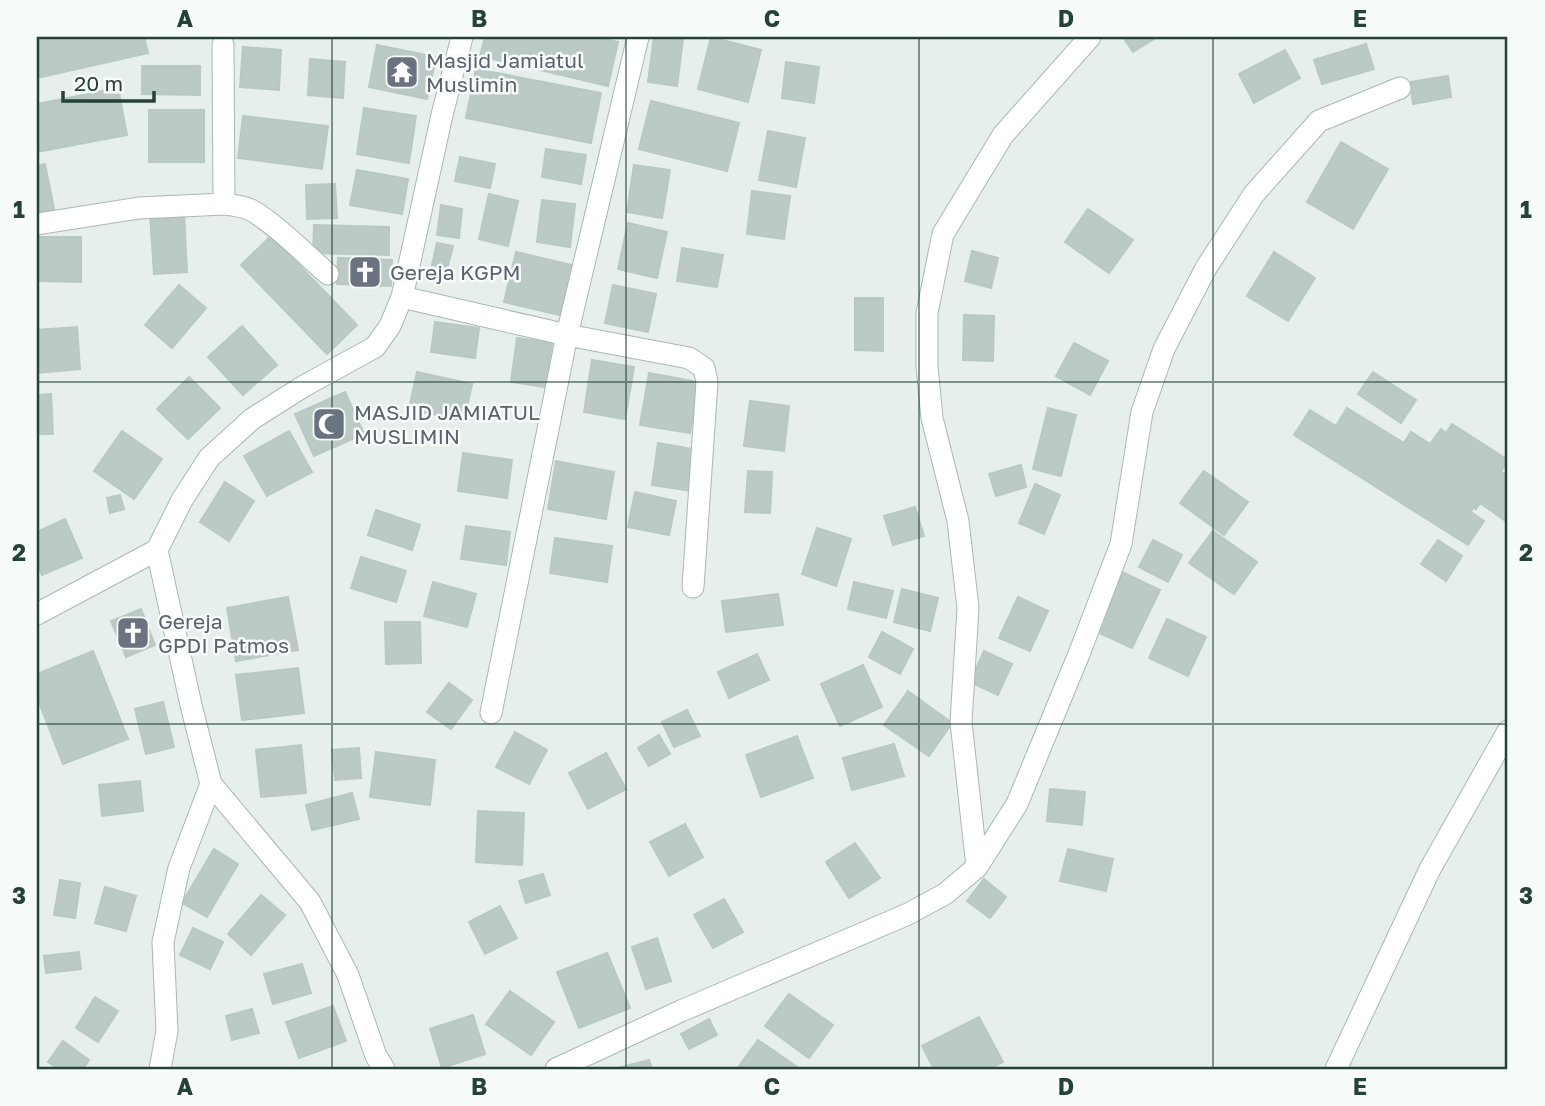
<svg xmlns="http://www.w3.org/2000/svg" width="1545" height="1106" font-family="'Golos Text',sans-serif">
<rect width="100%" height="100%" fill="#e6efeb"/>
<path fill="#bbcac4" stroke="#b8c9c2" stroke-width="2" d="M37 37H144L148 53 37 78Z
M485 37H595L618 42 608 86 480 56Z
M654 37 683 39 677 86 648 82Z
M711 37 761 50 748 102 698 89Z
M1123 37H1157L1133 52Z
M1366 44 1374 69 1322 84 1314 60Z
M377 45 436 57 427 99 369 87Z
M243 47 281 50 279 90 240 87Z
M1285 50 1300 78 1254 103 1239 74Z
M310 59 345 62 343 98 308 95Z
M786 62 819 67 814 103 782 98Z
M142 66H200V95L142 94Z
M476 69 601 93 591 143 466 118Z
M1448 76 1451 97 1413 104 1410 82Z
M118 88 127 135 37 152V104Z
M651 101 739 123 727 171 639 149Z
M364 108 416 116 409 163 357 154Z
M149 110H204V162H149Z
M243 116 328 126 322 169 238 158Z
M768 131 805 138 796 187 759 180Z
M1341 142 1388 169 1353 229 1307 202Z
M546 149 586 155 581 184 542 177Z
M460 157 495 164 490 188 455 181Z
M45 164 55 214 37 217V166Z
M634 165 670 170 662 218 627 212Z
M357 170 408 179 402 214 350 205Z
M335 184 337 218 307 219 306 185Z
M752 191 790 196 784 239 747 234Z
M489 194 518 201 508 246 479 239Z
M542 200 575 204 570 247 537 242Z
M441 205 462 209 459 238 437 235Z
M1088 209 1133 240 1109 273 1065 242Z
M184 212 187 272 154 274 150 214Z
M628 223 667 232 657 278 618 269Z
M314 225 389 227V255L313 253Z
M271 236 357 325 327 354 241 265Z
M37 237H81V282L37 281Z
M437 243 453 246 447 269 432 265Z
M682 248 723 255 717 287 677 281Z
M972 251 998 258 991 288 965 281Z
M516 252 580 267 568 317 504 302Z
M1274 252 1315 278 1288 321 1247 296Z
M338 258 392 260 391 286 337 284Z
M179 285 206 308 172 348 145 325Z
M613 285 656 294 648 332 605 323Z
M855 298H883V351L855 350Z
M964 315 994 316 993 361 963 360Z
M435 322 479 328 475 358 431 352Z
M242 326 277 365 243 395 208 357Z
M77 327 80 369 37 373V330Z
M517 338 552 343 545 387 511 382Z
M1074 343 1108 361 1090 395 1056 376Z
M592 360 634 367 625 419 584 412Z
M417 372 472 384 464 421 409 409Z
M1373 372 1416 400 1401 423 1358 394Z
M649 373 698 382 690 433 640 425Z
M189 377 220 408 188 439 157 409Z
M345 392 364 434 314 456 295 414Z
M51 394 53 434H37V395Z
M750 401 789 406 784 451 744 446Z
M1048 408 1076 415 1061 476 1033 469Z
M1347 408 1404 443 1411 432 1430 444 1441 429 1446 433 1452 424 1508 460 1501 471 1508 477V521L1507 522 1480 503 1476 509 1473 507 1471 512 1484 521 1468 545 1294 435 1310 410 1336 426Z
M122 431 162 459 134 499 94 471Z
M289 431 312 472 267 496 244 456Z
M658 443 698 450 692 491 652 485Z
M463 453 512 460 507 498 458 491Z
M556 461 614 472 606 519 548 509Z
M1021 465 1026 487 996 496 989 474Z
M748 471 772 472 770 513 745 512Z
M1204 471 1248 502 1224 535 1180 503Z
M225 482 254 501 229 541 200 522Z
M1035 484 1060 495 1044 534 1019 523Z
M635 492 676 501 669 535 628 527Z
M120 495 124 509 110 513 107 498Z
M915 507 924 536 893 545 884 516Z
M376 510 420 525 412 550 368 535Z
M65 519 82 558 42 575 37 564V532Z
M466 526 510 532 506 565 461 559Z
M817 528 851 539 836 586 802 574Z
M1213 531 1257 562 1234 594 1189 563Z
M555 538 612 546 607 582 550 573Z
M1153 540 1182 555 1168 582 1139 567Z
M1438 540 1462 556 1446 581 1421 564Z
M361 557 406 571 396 602 351 588Z
M1122 572 1160 590 1132 648 1095 631Z
M433 582 476 594 467 627 424 616Z
M854 582 893 591 886 618 848 609Z
M902 589 938 598 930 631 894 622Z
M778 594 783 625 726 632 722 601Z
M288 597 298 650 236 661 227 608Z
M1018 597 1048 611 1030 651 999 638Z
M141 609 155 645 126 657 111 621Z
M1167 619 1206 637 1188 676 1149 658Z
M385 622H420L421 663 386 664Z
M882 632 913 649 900 674 869 657Z
M93 651 128 739 63 764 37 697V674Z
M984 651 1012 664 998 695 970 682Z
M757 654 769 680 729 698 718 672Z
M863 665 882 707 840 726 821 684Z
M298 668 304 713 242 720 236 675Z
M449 683 472 700 451 729 427 712Z
M908 691 952 723 929 756 884 725Z
M163 702 174 747 146 754 135 709Z
M687 710 700 736 674 747 662 722Z
M515 732 547 750 529 784 496 767Z
M659 735 670 754 649 766 638 748Z
M797 736 813 778 761 797 746 755Z
M894 744 904 776 852 790 843 758Z
M301 745 306 793 261 797 256 750Z
M359 748 361 778 335 780 332 750Z
M376 752 435 760 430 805 370 797Z
M606 753 626 789 588 809 569 773Z
M140 781 143 811 102 816 99 785Z
M1050 789 1085 792 1082 825 1047 821Z
M352 793 359 819 312 830 306 805Z
M478 811 524 813 522 865 476 862Z
M685 824 703 857 669 876 650 842Z
M855 843 880 878 849 898 826 862Z
M214 849 238 864 207 917 182 903Z
M1068 849 1113 859 1106 891 1060 881Z
M543 874 550 895 526 903 519 881Z
M984 879 1006 897 990 918 967 901Z
M60 880 80 883 75 918 54 915Z
M105 887 136 896 126 931 95 923Z
M261 895 285 915 251 955 228 934Z
M724 899 743 932 713 948 694 915Z
M500 906 517 938 485 954 469 922Z
M193 928 223 942 210 969 180 955Z
M657 938 671 981 646 989 632 947Z
M79 952 81 969 46 973 44 956Z
M607 953 630 1008 579 1028 557 972Z
M302 964 311 993 273 1004 264 974Z
M510 991 554 1022 531 1055 486 1024Z
M789 994 833 1025 809 1058 765 1026Z
M95 997 118 1011 98 1042 76 1028Z
M333 1006 346 1041 299 1058 286 1022Z
M252 1009 259 1033 232 1040 226 1016Z
M473 1015 485 1054 442 1068 430 1029Z
M979 1017 1003 1062 988 1069H934L922 1046Z
M709 1019 717 1035 689 1049 681 1034Z
M758 1040 800 1069H737Z
M63 1041 89 1060 83 1069H59L48 1062Z
M649 1060 652 1069H614Z"/>
<g fill="none" stroke-linecap="round" stroke-linejoin="round">
<defs>
<path id="minor" d="M223 45 224 204
M37 224 139 208 224 204C233 205 243 206 251 210 275 223 307 256 328 274
M402 297 567 335 689 358 704 368 707 382 693 587
M157 550 191 705 211 784 310 902 348 975 376 1056 384 1069
M37 614 157 550 182 500 209 458 252 419 304 386 375 347 390 326 402 297 442 115 462 37
M491 713 567 335 638 37
M977 867 961 722 968 608 958 521 932 418 927 367V313L943 234 1003 135 1090 37
M160 1069 167 1031 163 942 179 868 211 784
M556 1069 681 1011 908 914 945 894 977 867 1017 804 1079 654 1121 544 1142 412 1164 349 1206 268 1254 194 1319 121 1400 88
M1336 1069 1430 869 1508 731"/>
</defs>
<use href="#minor" stroke="#a8b8b2" stroke-width="23"/>
<use href="#minor" stroke="#fff" stroke-width="21"/>
</g>
<path fill="none" stroke="#24423a" stroke-width="2" stroke-opacity="0.55" d="M332 37V1069M626 37V1069M919 37V1069M1213 37V1069M37 382H1508M37 724H1508"/>
<defs>
<symbol id="temple-square" viewBox="-11 -11 22 22"><rect x="-9" y="-9" width="18" height="18" rx="4" fill="#6b7280" stroke="#f7fbf9"/><path d="M0-6L5-2H3V0L6.5 2.5H4V6H1.5V3h-3V6H-4V2.5H-6.5L-3 0V-2H-5Z" fill="#fff"/></symbol>
<symbol id="church-square" viewBox="-11 -11 22 22"><rect x="-9" y="-9" width="18" height="18" rx="4" fill="#6b7280" stroke="#f7fbf9"/><path d="M-1.2-6h2.4v3.5h3.3v2.4h-3.3V6h-2.4V-.1h-3.3v-2.4h3.3Z" fill="#fff"/></symbol>
<symbol id="mosque-square" viewBox="-11 -11 22 22"><rect x="-9" y="-9" width="18" height="18" rx="4" fill="#6b7280" stroke="#f7fbf9"/><path d="M3.5-4.9A6 6 0 1 0 3.5 4.9A5 5 0 1 1 3.5-4.9Z" fill="#fff"/></symbol>
</defs>
<g fill-rule="evenodd">
<use href="#temple-square" x="383" y="53" width="38" height="38"/>
<use href="#church-square" x="346" y="253" width="38" height="38"/>
<use href="#mosque-square" x="310" y="405" width="38" height="38"/>
<use href="#church-square" x="114" y="614" width="38" height="38"/>
</g>
<g text-anchor="middle" dominant-baseline="central" stroke-width="5" stroke-linejoin="round" paint-order="stroke">
<g font-size="21" fill="#5b616d" stroke="#f7fbf9" text-anchor="start">
<text x="426" y="60">Masjid Jamiatul<tspan x="426" dy="24">Muslimin</tspan></text>
<text x="390" y="272">Gereja KGPM</text>
<text x="354" y="412">MASJID JAMIATUL<tspan x="354" dy="24">MUSLIMIN</tspan></text>
<text x="158" y="621">Gereja<tspan x="158" dy="24">GPDI Patmos</tspan></text>
</g>
</g>
<rect width="1545" height="1106" fill="none" stroke="#f7fbf9" stroke-width="77"/>
<path d="M63 91v10h91v-10" fill="none" stroke="#24423a" stroke-width="3.5"/>
<text x="74" y="91" font-size="21" fill="#24423a" stroke="#f7fbf9" stroke-width="5" paint-order="stroke">20 m</text>
<rect x="38" y="38" width="1468" height="1030" fill="none" stroke="#24423a" stroke-width="2.5"/>
<g font-size="23" text-anchor="middle" font-weight="bold" fill="#24423a">
<text x="185" y="27">A</text>
<text x="479" y="27">B</text>
<text x="772" y="27">C</text>
<text x="1066" y="27">D</text>
<text x="1360" y="27">E</text>
<text x="19" y="218">1</text>
<text x="1526" y="218">1</text>
<text x="19" y="561">2</text>
<text x="1526" y="561">2</text>
<text x="19" y="904">3</text>
<text x="1526" y="904">3</text>
<text x="185" y="1095">A</text>
<text x="479" y="1095">B</text>
<text x="772" y="1095">C</text>
<text x="1066" y="1095">D</text>
<text x="1360" y="1095">E</text>
</g>
</svg>
